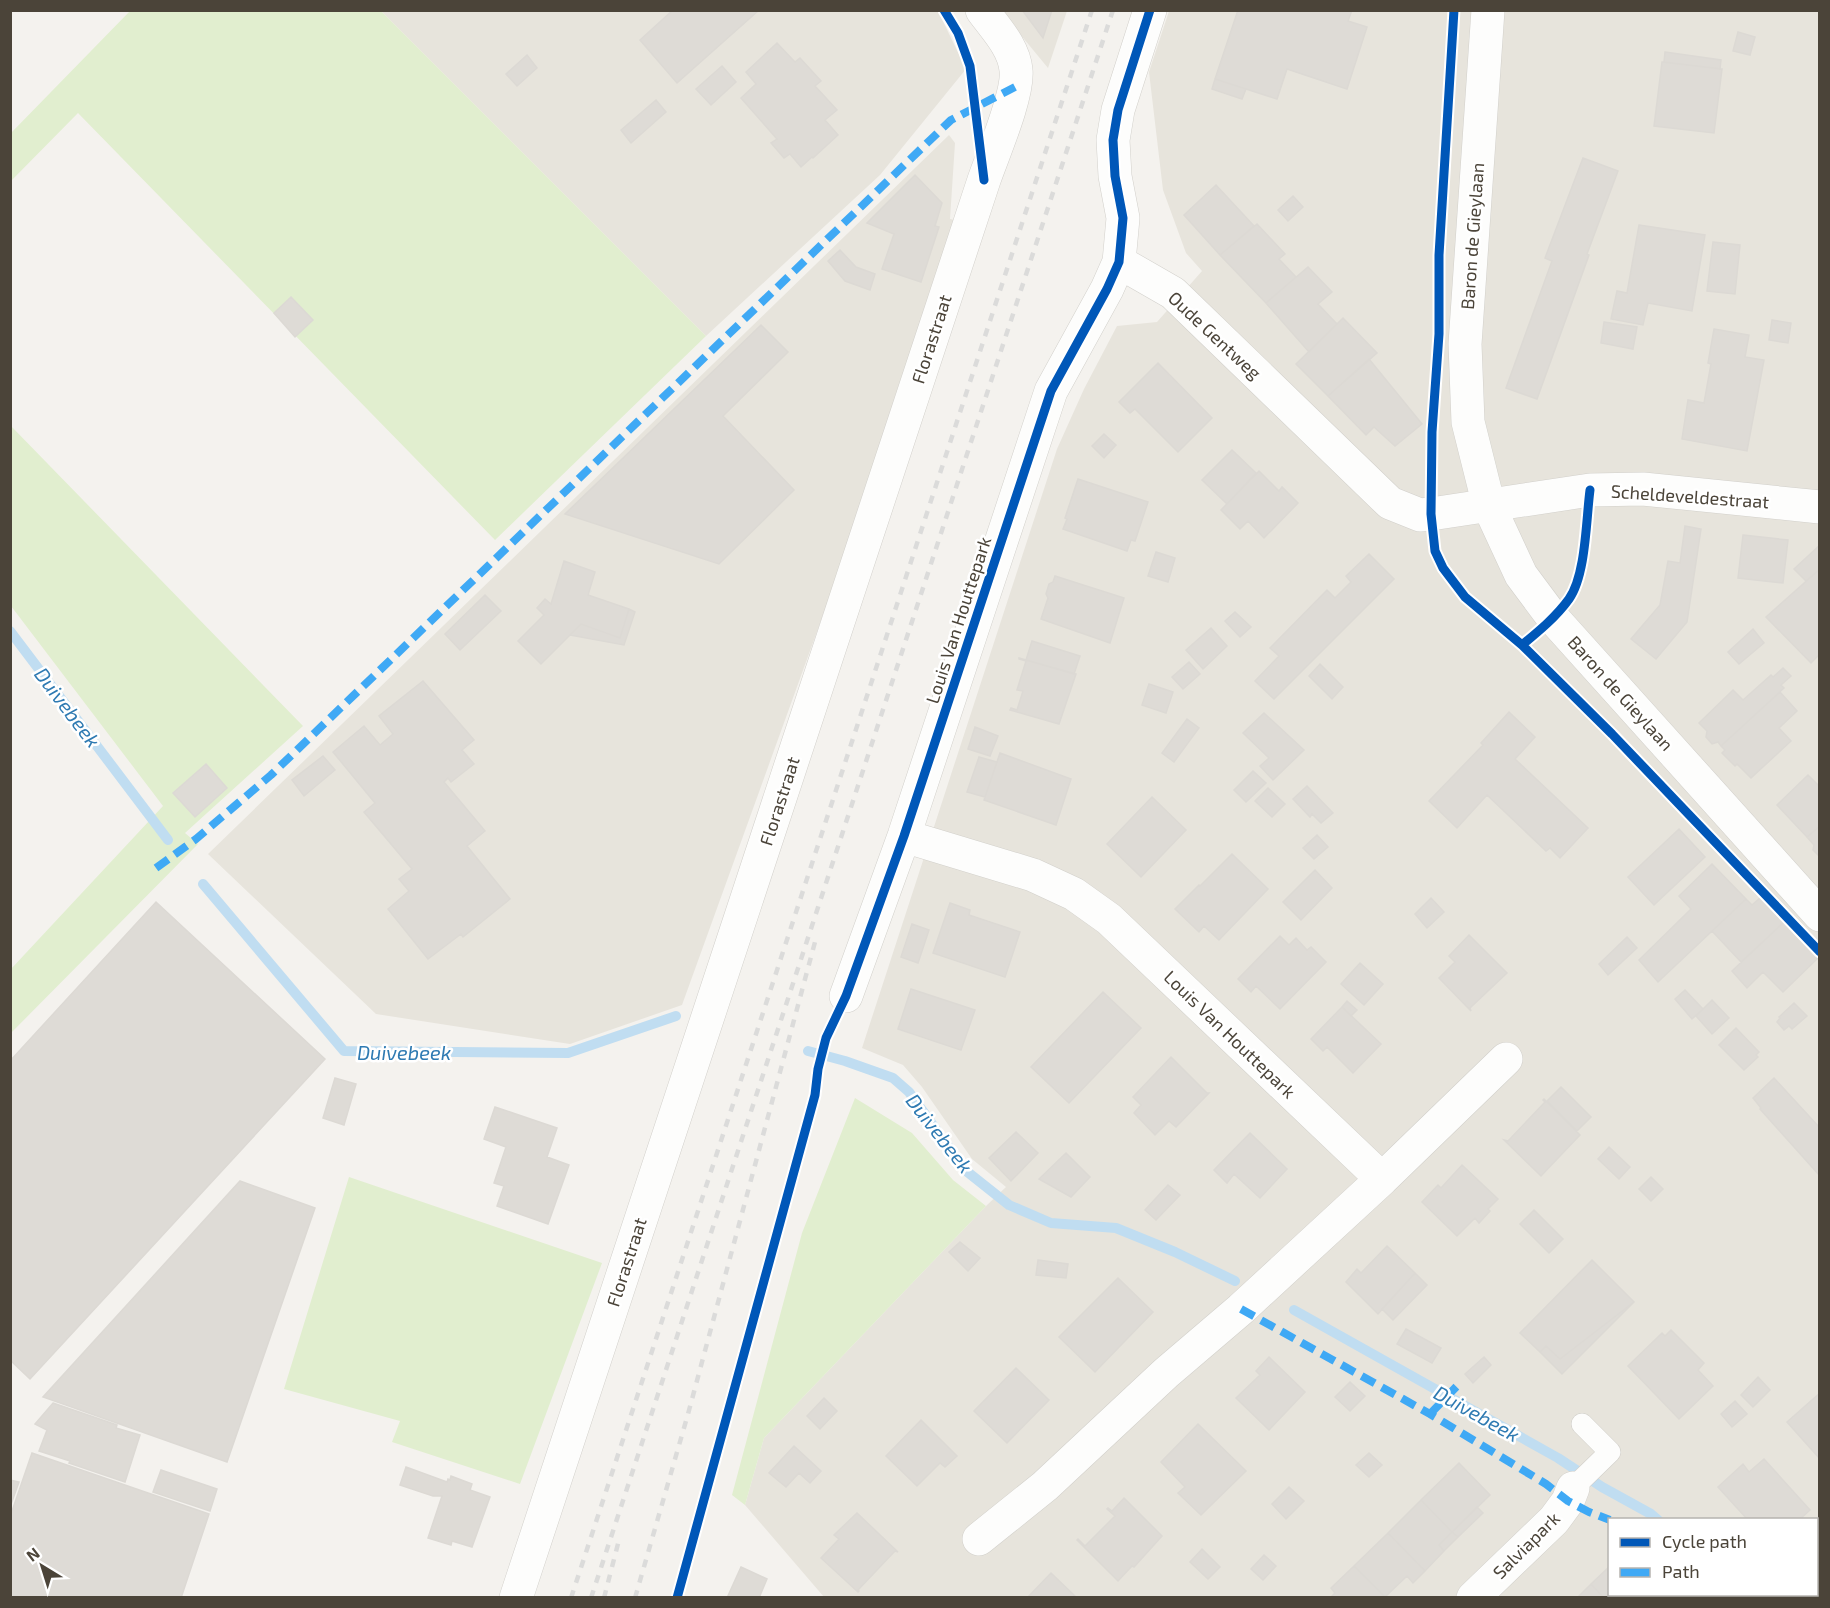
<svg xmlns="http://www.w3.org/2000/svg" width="1830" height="1608" font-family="'Exo 2',sans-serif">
<rect width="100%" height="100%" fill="#f4f2ee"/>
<path fill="#e7e4dc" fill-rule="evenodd" d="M381 11H938L966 69 880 175 706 336Z
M1001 11H1067L1048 68Z
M1169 11H1819V1597H824L745 1505 764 1438 986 1206 1006 1187 972 1159 922 1087 903 1065 862 1048 1057 449 1084 389 1117 326 1157 322 1202 271 1186 253 1163 190 1149 72ZM1610 1520H1816V1594H1610Z
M949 135 955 143 950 219 955 220 832 590 682 1005 570 1044 376 1014 208 854Z"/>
<path fill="#e1eecf" d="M130 11H381L706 336 495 540 78 113 11 181V133Z
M11 426 303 726 185 833 198 844 11 1033V969L163 806 11 606Z
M855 1098 912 1133 953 1180 986 1206 764 1438 745 1505 732 1495 802 1233Z
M349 1177 602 1263 520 1484 392 1442 400 1421 284 1389Z"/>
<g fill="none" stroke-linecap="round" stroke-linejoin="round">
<path stroke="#c0ddf1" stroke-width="10" d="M10 631 168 840
M203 884 344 1051 568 1053 676 1016
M808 1051 845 1061 893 1078 909 1092 965 1170 1009 1205 1051 1223 1116 1228 1175 1252 1235 1281
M1294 1310 1558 1458 1602 1487 1651 1514 1658 1520
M1746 1594 1750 1598"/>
</g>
<path fill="#dedbd6" stroke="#dcd9d4" stroke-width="1.5" d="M673 10H758V11L677 83 640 40Z
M1022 10H1052L1043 38Z
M1238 10H1352L1348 21 1367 27 1347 89 1287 69 1277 99 1215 79Z
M1738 32 1755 37 1750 55 1733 51Z
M777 43 795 62 800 58 821 81 815 86 837 110 825 120 838 135 813 158 812 157 801 167 790 154 784 158 771 143 777 139 741 98 756 84 746 72Z
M1665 52 1721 60 1720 69 1664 62Z
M527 55 537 68 517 86 506 74Z
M1662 62 1722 69 1714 133 1654 126Z
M722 66 736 82 711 105 696 89Z
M1215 79 1246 89 1242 99 1212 89Z
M1215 79 1246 89 1242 99 1212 89Z
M656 100 666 112 631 143 621 130Z
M1583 158 1618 171 1587 254 1589 255 1537 399 1506 388 1552 261 1545 258Z
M915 175 942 203 935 226 939 227 921 282 882 269 894 234 867 223Z
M1216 185 1254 226 1220 255 1184 215Z
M1293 196 1303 207 1288 221 1278 210Z
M1257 224 1285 254 1279 259 1296 277 1266 303 1220 255Z
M1639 225 1705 235 1692 311 1648 303 1643 325 1611 319 1617 291 1627 293Z
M1713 242 1740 245 1735 294 1707 291Z
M840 250 856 267 875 274 870 290 845 281 828 261Z
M1308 267 1332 292 1318 304 1337 324 1309 352 1266 303Z
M291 297 313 320 295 337 274 313Z
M1343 318 1377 353 1328 396 1296 364Z
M1772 320 1791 323 1788 343 1769 340Z
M1604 322 1637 327 1633 349 1601 343Z
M761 325 788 352 723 416 794 490 719 564 565 514Z
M1714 329 1749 335 1745 357 1764 360 1747 451 1682 439 1688 400 1704 403 1711 364 1708 363Z
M1369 359 1422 424 1395 446 1374 427 1366 435 1328 396Z
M1158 363 1212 418 1178 452 1135 409 1130 413 1119 402Z
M1104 434 1116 445 1104 458 1092 446Z
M1232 450 1256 473 1227 504 1202 480Z
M1259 471 1279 491 1282 487 1298 503 1264 538 1248 521 1240 529 1221 510Z
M1078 479 1148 502 1135 541 1131 540 1127 551 1063 529 1067 519 1065 518Z
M1685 526 1701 529 1687 622 1656 659 1631 639 1660 605 1668 561 1680 563Z
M1743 535 1788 540 1783 583 1738 578Z
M1820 545V569L1806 581 1794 569Z
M1156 552 1175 558 1168 582 1148 576Z
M1369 554 1394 579 1274 699 1255 681 1279 656 1270 648 1327 590 1335 598 1351 582 1346 576Z
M564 561 595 572 588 595 629 609 620 638 581 624 541 664 518 641 544 615 537 608 545 599 551 604Z
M1820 569V654L1811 663 1766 617Z
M1055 576 1124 598 1110 643 1041 619 1048 598 1046 594 1049 584 1053 582Z
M485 595 501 611 460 650 445 634Z
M629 609 635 612 624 645 570 635 581 624 620 638Z
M1235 612 1251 627 1240 637 1225 621Z
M1211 628 1227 646 1203 669 1186 650Z
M1753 629 1764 643 1739 664 1728 652Z
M1032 641 1080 656 1074 674 1026 660Z
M1019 658 1076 674 1059 724 1010 710 1011 708 1017 710 1023 691 1017 690 1026 661 1019 659Z
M1189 662 1200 674 1183 689 1172 677Z
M1320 664 1343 687 1332 699 1309 676Z
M1783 668 1791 676 1781 685 1784 688 1721 746 1718 742 1712 744 1706 737 1707 731 1699 723 1733 690 1743 700 1771 675 1773 677Z
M423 681 474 740 462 750 474 764 451 782 448 778 444 782 485 831 467 846 510 899 463 937 461 934 428 959 388 909 409 891 399 879 412 869 364 812 375 803 333 752 364 726 380 745 393 734 379 716Z
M1149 684 1173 692 1166 713 1142 705Z
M1780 692 1797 711 1779 728 1791 741 1751 778 1737 764 1735 766 1722 753 1725 750 1721 746Z
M1509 712 1535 737 1515 759 1588 828 1560 858 1550 848 1546 851 1487 795 1457 828 1429 801 1483 745 1481 743Z
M1264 713 1304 750 1273 780 1260 766 1269 758 1243 733Z
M1187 719 1199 728 1174 762 1162 753Z
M975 727 998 736 990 756 968 749Z
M1000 753 1071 779 1056 825 984 800Z
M323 756 335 770 304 796 292 780Z
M979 757 997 762 985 797 967 792Z
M206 764 227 788 195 817 173 793Z
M1253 771 1266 783 1246 802 1234 790Z
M1808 775 1820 787V826L1807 837 1777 805Z
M1307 786 1333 813 1321 823 1312 814 1310 817 1293 799Z
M1268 788 1285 804 1272 817 1255 801Z
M1152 797 1186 830 1141 877 1107 844Z
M1820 826V857L1813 850 1814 845 1807 837Z
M1679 829 1705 857 1654 905 1628 877Z
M1317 835 1328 847 1314 859 1303 848Z
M1232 854 1268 889 1219 940 1204 926 1199 932 1175 909 1199 885 1200 886Z
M1712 864 1746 899 1658 982 1639 960 1691 909 1679 896Z
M1315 870 1332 888 1301 920 1283 902Z
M1761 897 1784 922 1741 962 1712 931 1746 899 1752 905Z
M1431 898 1444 912 1427 928 1415 914Z
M156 902 325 1059 30 1379 10 1360V1061Z
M950 903 970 910 969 915 1020 932 1005 977 933 953Z
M1784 922 1818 958 1783 992 1763 972 1747 988 1732 971Z
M912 924 929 930 918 963 901 957Z
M1469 935 1507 973 1470 1008 1471 1011 1439 978 1455 962 1449 956Z
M1280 936 1289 945 1296 938 1307 950 1311 947 1326 962 1280 1009 1256 986 1251 992 1238 979Z
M1627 937 1637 948 1608 975 1599 964Z
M1360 963 1383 984 1364 1005 1341 984Z
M911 989 975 1010 961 1050 898 1029Z
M1685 990 1703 1009 1692 1019 1675 999Z
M1103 992 1141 1028 1069 1103 1031 1067Z
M1712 1000 1729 1018 1712 1034 1696 1016Z
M1347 1001 1357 1010 1351 1016 1342 1007Z
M1794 1003 1807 1016 1792 1029 1789 1026 1784 1030 1777 1022 1780 1018 1779 1017Z
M1342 1007 1381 1044 1353 1073 1327 1047 1323 1051 1311 1039Z
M1736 1028 1759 1052 1756 1055 1758 1057 1744 1070 1719 1045Z
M1171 1057 1207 1093H1209L1176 1127 1169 1121 1155 1135 1134 1113 1141 1105 1133 1097Z
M335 1078 356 1084 344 1125 323 1118Z
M1774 1078 1820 1128V1176L1760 1109 1761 1108 1753 1098Z
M1561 1087 1591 1117 1577 1131 1547 1101Z
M1544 1099 1580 1135 1541 1176 1504 1140 1508 1141 1545 1102 1543 1100Z
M495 1107 557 1128 547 1157 569 1165 548 1224 497 1206 504 1186 494 1183 506 1147 484 1139Z
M1016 1132 1038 1153 1011 1181 989 1158Z
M1250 1133 1287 1169 1260 1198 1234 1174 1227 1183 1214 1170Z
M1609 1147 1630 1167 1619 1179 1598 1159Z
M1066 1153 1090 1177 1071 1197 1039 1179Z
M1462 1165 1498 1199 1488 1209 1490 1211 1479 1223 1475 1218 1457 1236 1422 1202 1438 1185 1441 1188Z
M1651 1177 1663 1189 1651 1201 1639 1189Z
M240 1181 315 1208 227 1462 43 1397Z
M1168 1185 1180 1195 1156 1220 1145 1210Z
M1534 1210 1563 1239 1549 1253 1520 1224Z
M960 1242 980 1258 968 1271 949 1252Z
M1387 1246 1415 1273 1378 1314 1346 1282 1357 1269 1361 1273Z
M1038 1260 1068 1264 1066 1278 1036 1275Z
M1592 1260 1634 1302 1560 1359 1546 1346 1540 1352 1520 1333Z
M1415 1273 1427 1285 1393 1320 1382 1309Z
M1118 1278 1153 1312 1095 1372 1059 1337Z
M1634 1302 1562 1374 1540 1352 1546 1346 1560 1359Z
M1406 1329 1441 1348 1432 1363 1397 1344Z
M1671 1330 1704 1363 1698 1370 1713 1386 1679 1419 1628 1366 1662 1333 1665 1336Z
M1269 1357 1305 1392 1269 1430 1236 1398 1260 1375 1256 1371Z
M1484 1357 1491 1365 1473 1383 1465 1374Z
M1016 1368 1049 1400 1007 1443 974 1411Z
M1758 1377 1770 1390 1753 1407 1741 1395Z
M1350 1382 1365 1396 1350 1411 1335 1397Z
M1820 1393V1459L1787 1422Z
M824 1398 837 1411 820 1429 807 1416Z
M1735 1401 1747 1414 1732 1427 1721 1414Z
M53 1403 117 1425 116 1428 140 1435 125 1482 69 1463 70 1461 39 1451 47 1430 35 1424Z
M921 1420 957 1456 945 1467 940 1463 917 1486 886 1456Z
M1198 1424 1246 1471 1201 1515 1178 1493 1185 1487 1161 1462Z
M794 1446 821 1471 810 1483 799 1473 786 1487 769 1473Z
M32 1453 209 1514 181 1598H10V1517Z
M1369 1453 1382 1465 1369 1477 1356 1465Z
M1764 1459 1810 1510 1799 1520H1748L1718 1487 1743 1464 1749 1472Z
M1459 1463 1490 1495 1452 1532 1421 1500Z
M406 1467 447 1482 448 1479 450 1480 451 1476 472 1484 470 1490 490 1497 472 1547 452 1541 451 1545 428 1538 442 1496H433L400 1485Z
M161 1470 217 1489 210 1511 153 1492Z
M10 1480 19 1482 10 1507Z
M1289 1487 1304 1501 1286 1519 1272 1504Z
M1124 1498 1162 1536 1134 1567 1132 1566 1118 1581 1077 1540 1078 1539 1085 1546 1115 1516 1107 1509 1108 1508 1112 1511Z
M1421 1500 1452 1532 1439 1545 1444 1551 1425 1571 1388 1533Z
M1477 1507 1483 1513 1458 1537 1452 1532Z
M857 1513 898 1552 895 1551 858 1590 859 1591 858 1592 821 1558 839 1539 834 1535Z
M1452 1532 1458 1537 1444 1551 1439 1545Z
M1388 1533 1425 1571 1413 1583 1407 1576 1385 1597 1354 1566Z
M1202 1549 1220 1567 1208 1579 1190 1562Z
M1264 1555 1276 1566 1263 1580 1251 1569Z
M1354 1566 1385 1597 1330 1598 1335 1593 1331 1588Z
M1610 1566V1594H1659L1662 1597 1604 1598 1591 1584Z
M741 1567 767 1579 759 1598H727Z
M1051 1573 1077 1598H1027Z
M1591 1584 1604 1598H1577Z"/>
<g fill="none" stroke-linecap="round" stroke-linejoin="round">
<defs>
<path id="lane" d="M1573 1488 1610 1452 1582 1424"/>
<path id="street" d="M1488 10 1465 344 1468 422 1489 506 1521 575 1553 618 1820 915
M1119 262 1173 293 1390 503 1420 515 1431 514 1590 490 1643 489 1820 507
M904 836 1033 875 1074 894 1109 919 1382 1179 1506 1059
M846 996 904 836 1051 391 1107 289 1119 262 1123 218 1115 176 1113 140 1118 110 1150 10
M979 1539 1045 1486 1166 1373 1241 1309 1382 1179
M516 1598 984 180C993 154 1019 94 1016 70 1014 47 995 28 982 10
M1473 1598 1554 1520 1568 1501 1573 1488"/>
</defs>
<use href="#lane" stroke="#d2d0cb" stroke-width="22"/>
<use href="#street" stroke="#d2d0cb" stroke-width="34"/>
<use href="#lane" stroke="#fdfdfc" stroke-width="21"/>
<use href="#street" stroke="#fdfdfc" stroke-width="33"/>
<path stroke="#dbdbda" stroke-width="4.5" stroke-dasharray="8 8" stroke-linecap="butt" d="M571 1598 1092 10
M591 1598 1113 10
M604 1598 620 1536
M635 1598 688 1414 815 942"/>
<path stroke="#3fa9f5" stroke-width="8" stroke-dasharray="15 8" stroke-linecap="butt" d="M156 868 196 839 271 775 951 120 1015 87
M1241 1309 1430 1414 1546 1484 1568 1501 1589 1512 1610 1520
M1430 1414 1457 1386
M1711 1594 1714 1598"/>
<defs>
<path id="cycleway" d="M944 10 958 33 970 66 984 180
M1454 10 1439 255V334L1432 432 1431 514 1435 551 1443 568 1465 597 1522 645 1612 734 1820 952
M1522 645C1539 631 1556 617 1569 599 1586 575 1586 520 1590 490
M677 1598 815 1095 818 1069 826 1038 846 996 904 836 1051 391 1107 289 1119 262 1123 218 1115 176 1113 140 1118 110 1150 10"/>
</defs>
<use href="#cycleway" stroke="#fff" stroke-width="13"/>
<use href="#cycleway" stroke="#0057b8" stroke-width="9"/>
</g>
<g text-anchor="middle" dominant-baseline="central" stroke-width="5" stroke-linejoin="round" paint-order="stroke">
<g font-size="18" fill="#4b4439" stroke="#fff">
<text transform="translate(1472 236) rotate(-86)">Baron de Gieylaan</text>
<text transform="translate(1215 335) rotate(43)">Oude Gentweg</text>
<text transform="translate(931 339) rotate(-72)">Florastraat</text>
<text transform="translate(1690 496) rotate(4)">Scheldeveldestraat</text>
<text transform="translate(958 620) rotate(-72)">Louis Van Houttepark</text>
<text transform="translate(1621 693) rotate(48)">Baron de Gieylaan</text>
<text transform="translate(779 801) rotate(-72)">Florastraat</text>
<text transform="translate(1230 1034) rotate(44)">Louis Van Houttepark</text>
<text transform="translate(626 1262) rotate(-72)">Florastraat</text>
<text transform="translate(1526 1545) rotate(-45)">Salviapark</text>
</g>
<g font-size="20" font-style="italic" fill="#2e7ab2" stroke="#fff">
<text transform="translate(68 707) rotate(53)">Duivebeek</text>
<text x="404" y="1052">Duivebeek</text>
<text transform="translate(940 1133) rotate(52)">Duivebeek</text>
<text transform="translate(1477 1413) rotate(29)">Duivebeek</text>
</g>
</g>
<rect width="1830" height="1608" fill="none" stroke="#4b4439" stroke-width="24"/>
<rect x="1608" y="1518" width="210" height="78" fill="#ffffff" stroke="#b7b4b0" stroke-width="1.5"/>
<rect x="1620" y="1538" width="30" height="9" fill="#0057b8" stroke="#b7b4b0" stroke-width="1.5"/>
<text x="1662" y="1548" font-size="18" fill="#4b4439">Cycle path</text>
<rect x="1620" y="1568" width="30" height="9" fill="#3fa9f5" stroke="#b7b4b0" stroke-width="1.5"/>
<text x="1662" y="1578" font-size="18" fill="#4b4439">Path</text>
<g transform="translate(42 1566) rotate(322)" stroke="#ffffff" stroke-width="4.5" paint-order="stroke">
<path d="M0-4.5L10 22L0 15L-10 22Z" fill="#4b4439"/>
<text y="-9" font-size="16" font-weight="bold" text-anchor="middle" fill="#4b4439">N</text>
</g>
</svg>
